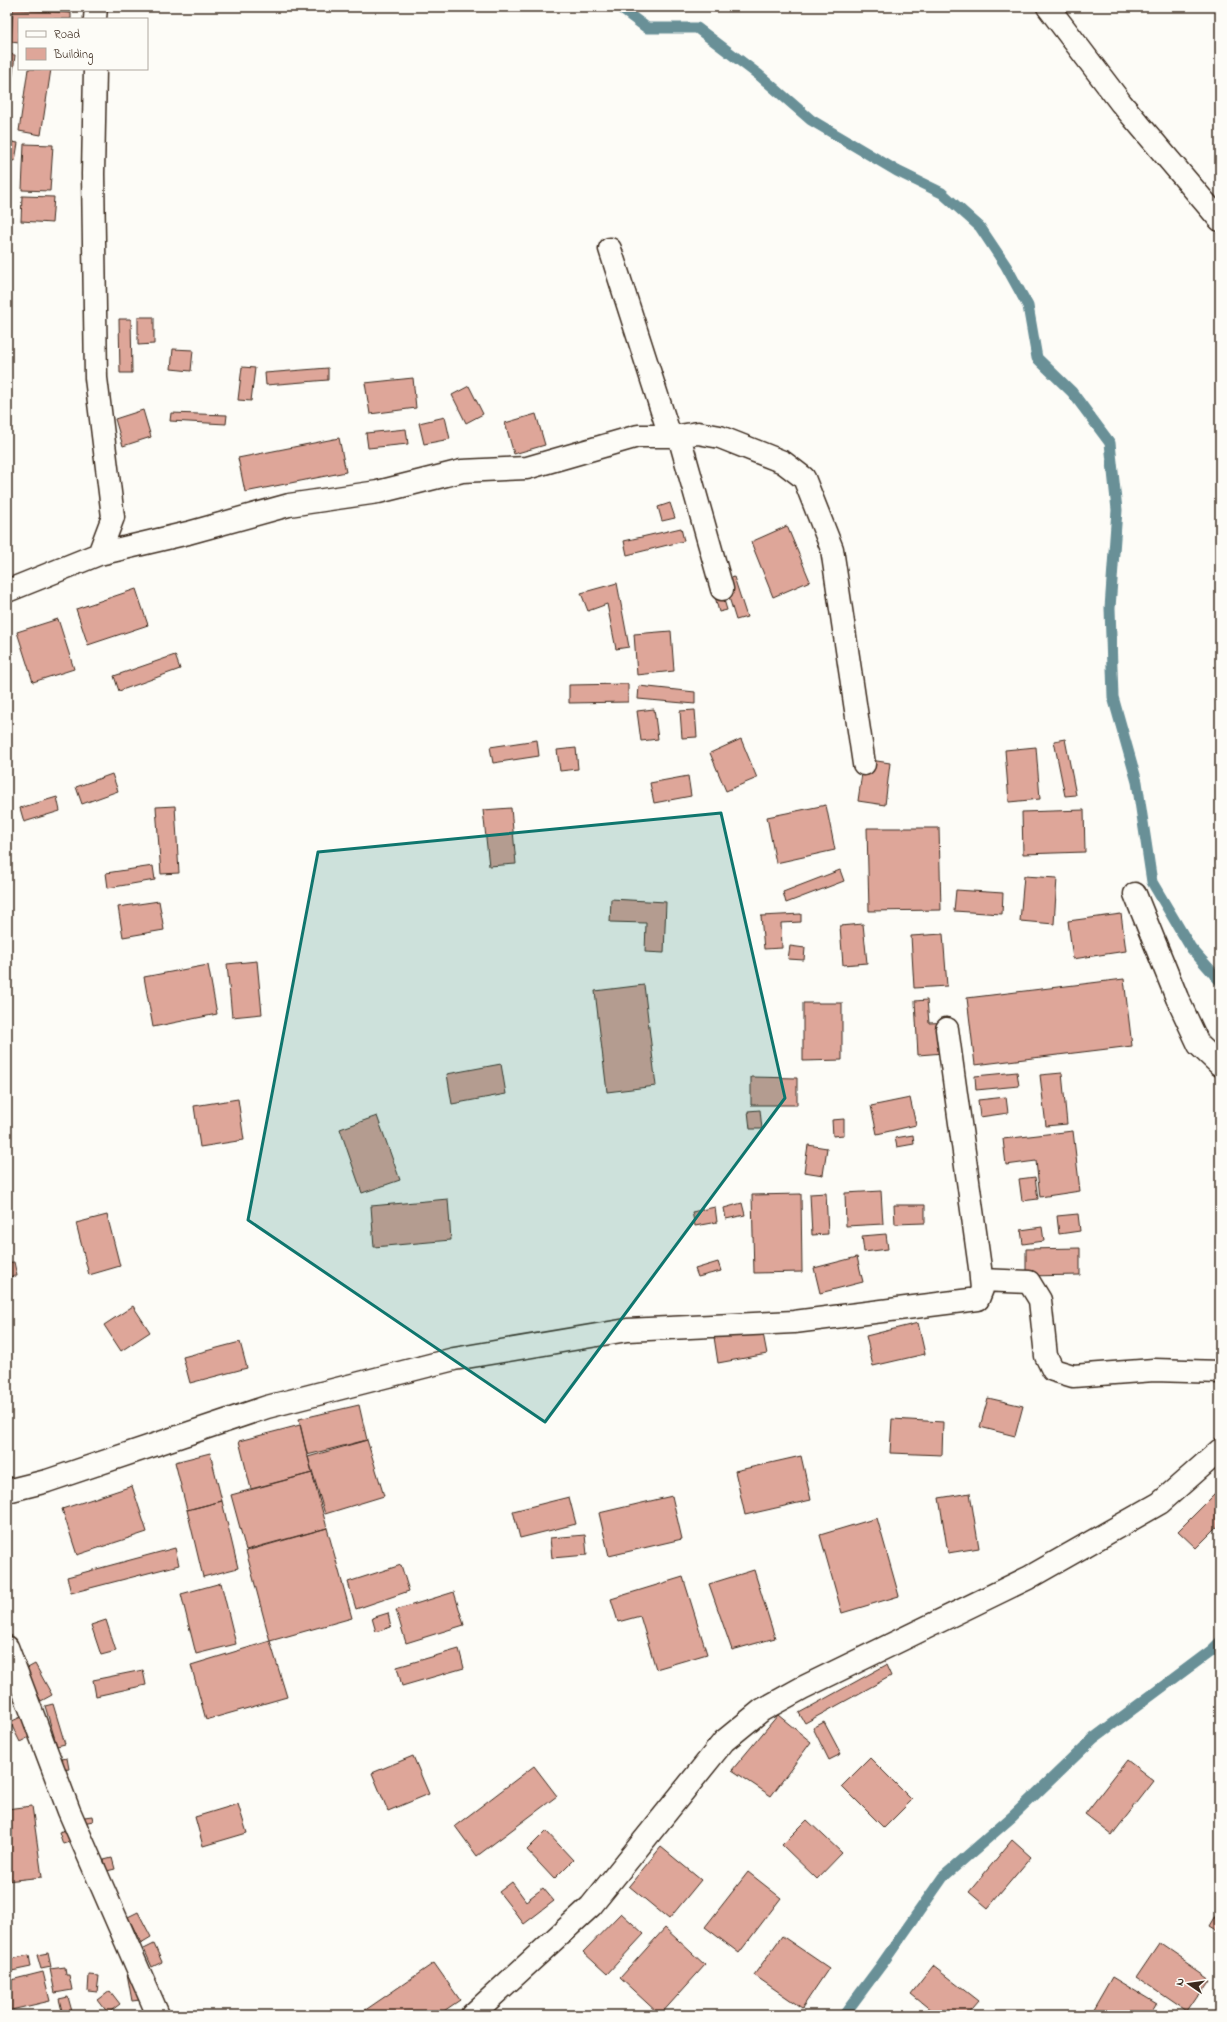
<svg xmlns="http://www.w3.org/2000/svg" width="1227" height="2022" font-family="'Indie Flower',sans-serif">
<rect width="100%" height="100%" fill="#fdfcf7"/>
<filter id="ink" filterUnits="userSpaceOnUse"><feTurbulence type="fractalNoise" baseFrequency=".025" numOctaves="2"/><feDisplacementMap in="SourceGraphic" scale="8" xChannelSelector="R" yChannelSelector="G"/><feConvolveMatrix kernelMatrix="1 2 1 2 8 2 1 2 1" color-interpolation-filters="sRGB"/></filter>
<g filter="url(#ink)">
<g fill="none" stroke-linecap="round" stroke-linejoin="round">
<path stroke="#699097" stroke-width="11" d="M619 7 647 28H697L759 75 811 120 897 171 942 193 980 227 1006 266 1028 306 1037 358 1072 392 1110 443 1117 510 1110 608 1113 697 1137 782 1152 882 1191 948 1220 981
M844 2015 882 1964 943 1877 1013 1816 1094 1738 1212 1650 1220 1642"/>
</g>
<path fill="#dea699" stroke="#3b2a1e" d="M13 9 71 13V19H19V43L11 42Z
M7 23 10 24 8 38H7Z
M7 54 15 55 12 82H7Z
M28 69H51L41 135 19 131Z
M7 141 18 143 15 161 7 160Z
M24 144 53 145 50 191 22 190Z
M22 196 54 197 52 223 21 221Z
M138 317H154V344L138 345Z
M119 319H131L132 373H120Z
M173 349 193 350 191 371 171 369Z
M242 367 255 368 251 401 238 400Z
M328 368V380L266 385 265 373Z
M413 378 416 408 370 414 365 383Z
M469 386 483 414 466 423 452 395Z
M143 410 151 437 123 446 115 419Z
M171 413 227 415 226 424 170 421Z
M536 414 545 445 514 454 505 423Z
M445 417 450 439 424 444 419 423Z
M406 429 408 444 368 448 366 433Z
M339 438 346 472 245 492 238 458Z
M670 503 675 518 662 521 658 507Z
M787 526 810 581 773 597 751 542Z
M681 528 684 541 627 555 624 541Z
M734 577 747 617 736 620 724 581Z
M617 583 629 647 616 649 607 604 588 611 581 593Z
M719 583 727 610 719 612 712 585Z
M136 589 148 625 88 645 76 609Z
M58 619 74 669 33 682 17 632Z
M671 631 674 671 637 675 634 634Z
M175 655 180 669 119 691 114 676Z
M628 684V702L569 703V685Z
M639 686 695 692V704L638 699Z
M654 709 658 739 641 741 637 711Z
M695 710 697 737 682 738 680 711Z
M741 739 757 778 726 791 710 753Z
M1065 739 1076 795 1065 796 1054 741Z
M537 740 539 756 493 763 490 747Z
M1036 747 1040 799 1009 802 1005 750Z
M576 748 578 769 560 771 557 750Z
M864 759 890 763 885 805 858 801Z
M112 774 118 791 82 804 76 787Z
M688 776 691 796 654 803 650 783Z
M57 797 60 811 24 822 20 808Z
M826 805 835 850 776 863 767 817Z
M175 806 179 873 161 874 156 807Z
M511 808 516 864 489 866 483 810Z
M1084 810 1085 852 1023 854 1022 812Z
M867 828H939L941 910 869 911Z
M153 866 155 880 108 888 106 873Z
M840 870 844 881 786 903 783 892Z
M1024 876 1057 878 1054 924 1020 921Z
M956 890 1003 893 1002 914 954 911Z
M611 899 666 902 664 953 645 952 646 923 610 922Z
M159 901 164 930 123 937 118 907Z
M801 914V922L781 923 782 948 764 949 761 916Z
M1121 914 1126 951 1073 959 1068 921Z
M863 924 867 963 843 965 840 926Z
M943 934 947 986 914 988 911 936Z
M790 946 805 948 804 960 788 959Z
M257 961 262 1014 232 1017 227 964Z
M208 965 217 1014 153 1027 144 977Z
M1124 979 1132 1046 975 1065 967 998Z
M644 985 656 1086 607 1092 595 991Z
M927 1000 929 1023 954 1022 957 1052 918 1055 915 1001Z
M803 1003H842V1060L803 1061Z
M501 1064 506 1094 452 1104 447 1074Z
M1017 1072 1019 1086 976 1090 975 1076Z
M1062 1073 1067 1124 1046 1126 1040 1075Z
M751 1077 797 1078V1105H751Z
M1006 1097 1008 1113 980 1117 978 1100Z
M910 1098 916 1125 877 1134 871 1106Z
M238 1099 244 1140 200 1147 194 1106Z
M760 1110 762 1129H750L748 1111Z
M377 1116 400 1180 362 1193 340 1129Z
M844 1119V1135L833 1136 832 1120Z
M1073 1131 1080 1191 1040 1197 1036 1161 1006 1165 1003 1139Z
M913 1135 914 1144 897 1147 895 1138Z
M808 1145 827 1148 823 1175 804 1172Z
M1035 1177 1038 1199 1022 1201 1019 1179Z
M881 1191 883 1224 846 1226 845 1193Z
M826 1193 828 1234 812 1235 810 1194Z
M801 1194 802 1272 754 1273 752 1195Z
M448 1199 451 1240 374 1247 371 1206Z
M742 1203 745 1215 726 1219 724 1208Z
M894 1205H925V1223L895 1224Z
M715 1207 717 1222 695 1226 692 1212Z
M1078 1214 1080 1231 1059 1234 1057 1216Z
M107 1215 120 1266 89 1275 76 1223Z
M1042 1227 1044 1241 1023 1244 1021 1230Z
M886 1234 888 1249 864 1252 862 1236Z
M1080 1248V1275L1026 1276V1249Z
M857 1257 863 1282 820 1293 814 1268Z
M14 1262 17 1276 7 1277V1263Z
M718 1262 721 1271 698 1277 695 1269Z
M133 1306 150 1332 121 1351 104 1325Z
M918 1323 925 1354 873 1366 866 1336Z
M762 1328 767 1354 718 1363 714 1337Z
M240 1342 247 1368 190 1383 183 1357Z
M988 1398 1023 1406 1015 1436 980 1427Z
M359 1405 367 1440 307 1455 299 1419Z
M892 1419 943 1422 942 1455 890 1453Z
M300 1425 312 1473 251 1489 239 1441Z
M367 1440 384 1496 325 1514 308 1457Z
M210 1453 222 1501 187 1510 175 1462Z
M801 1456 811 1500 745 1515 735 1471Z
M312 1473 327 1528 246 1550 231 1495Z
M132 1486 147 1532 77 1555 62 1509Z
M1220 1489V1524L1196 1548 1178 1531Z
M970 1493 979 1548 948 1553 939 1498Z
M672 1496 682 1539 609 1556 599 1513Z
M569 1497 576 1524 520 1538 513 1511Z
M222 1501 238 1568 203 1577 187 1510Z
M877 1518 899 1596 842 1613 820 1535Z
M327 1528 352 1618 270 1641 246 1551Z
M585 1535 587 1555 552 1558 550 1538Z
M175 1548 179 1565 71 1593 67 1577Z
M401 1565 409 1591 356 1609 348 1582Z
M754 1570 775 1638 732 1650 709 1584Z
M683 1577 707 1654 656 1669 640 1616 618 1622 611 1599Z
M221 1583 236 1644 196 1654 181 1594Z
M454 1592 464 1625 406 1643 396 1610Z
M388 1613 391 1627 376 1632 372 1618Z
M106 1620 116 1651 101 1655 91 1625Z
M270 1641 287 1697 206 1720 191 1665Z
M459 1649 464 1668 402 1686 397 1667Z
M35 1664 52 1695 41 1701 24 1670Z
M886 1665 891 1676 805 1723 799 1713Z
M143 1670 146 1685 96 1696 93 1680Z
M53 1704 65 1744 57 1746 45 1706Z
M778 1715 811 1742 771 1796 732 1770Z
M21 1717 31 1736 20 1742 10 1722Z
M824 1722 841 1754 829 1760 813 1728Z
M413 1756 429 1794 388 1811 372 1773Z
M67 1758 69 1769 45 1773 43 1763Z
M870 1758 912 1800 884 1828 842 1786Z
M1127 1760 1154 1781 1112 1835 1085 1814Z
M534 1766 557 1796 477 1856 455 1826Z
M238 1804 247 1833 203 1846 195 1817Z
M32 1806 42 1877 7 1881V1809Z
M92 1816 93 1821 78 1824 77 1818Z
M807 1820 842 1853 817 1879 782 1845Z
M68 1829 72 1841 63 1844 59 1832Z
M546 1831 573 1860 554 1879 527 1850Z
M1012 1840 1031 1857 988 1908 969 1892Z
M661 1847 701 1880 669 1919 629 1886Z
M112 1858 115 1869 107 1871 104 1860Z
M748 1872 781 1898 739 1953 705 1927Z
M512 1882 526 1901 543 1888 554 1901 524 1924 499 1892Z
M1220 1909V1932L1210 1926Z
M138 1912 151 1937 141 1943 128 1917Z
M621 1913 644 1934 607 1974 583 1952Z
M665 1928 705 1965 660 2015 620 1978Z
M782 1936 829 1968 802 2008 754 1975Z
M1159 1943 1210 1978 1187 2012 1136 1977Z
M154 1944 162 1962 152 1967 144 1949Z
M48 1953 51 1967 41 1969 37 1955Z
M29 1955 31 1967 7 1972V1960Z
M434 1963 460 2000 438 2015H367L364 2011Z
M933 1966 978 2001 966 2015H937L911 1994Z
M65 1967 66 1975H69L72 1990 55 1993 50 1969Z
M126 1968 140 2000 132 2001Z
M43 1972 50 2001 7 2011V1981Z
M89 1975 99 1976 97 1992 88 1991Z
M1112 1977 1157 2004 1150 2015H1090Z
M110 1991 120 2004 108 2013 98 2000Z
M68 1997 73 2015H63L59 1999Z"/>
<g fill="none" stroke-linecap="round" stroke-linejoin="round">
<defs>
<path id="minor" d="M1048 7 1121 103 1220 220
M95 19 96 7
M610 249 670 436
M679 436 722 589
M99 554 188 533 289 505 378 492 462 471 527 468 638 436H679L698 433 720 437 783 462 804 478 832 549 864 764
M7 591 99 554 113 517 96 378 93 174 95 69
M1135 894 1177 998 1199 1045 1220 1065
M981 1280 1029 1282 1040 1300 1046 1356 1053 1370 1073 1376 1154 1370 1220 1372
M7 1491 47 1481 267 1407 454 1359 627 1330 794 1322 978 1299 982 1289 980 1268 947 1029
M7 1647 69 1811 158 2015
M472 2015 591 1906 724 1741 762 1710 802 1688 1028 1578 1160 1503 1220 1450"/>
</defs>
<use href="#minor" stroke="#3b2a1e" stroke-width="25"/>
<use href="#minor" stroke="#fdfcf7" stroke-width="22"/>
</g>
</g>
<path fill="#0f766e" fill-opacity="0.2" stroke="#0f766e" stroke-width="3" stroke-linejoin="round" d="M721 813 785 1098 545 1422 248 1220 318 852Z"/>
<rect width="1227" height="2022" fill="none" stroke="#fdfcf7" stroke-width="24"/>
<rect x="12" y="12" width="1203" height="1998" fill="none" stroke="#3b2a1e" stroke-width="1.5" filter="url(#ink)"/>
<rect x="18" y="18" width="130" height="52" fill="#fdfcf7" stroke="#afa8a0"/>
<rect x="26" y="31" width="20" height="6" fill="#fdfcf7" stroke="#afa8a0"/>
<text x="54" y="38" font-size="12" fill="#3b2a1e">Road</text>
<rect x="26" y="48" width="20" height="12" fill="#dea699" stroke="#afa8a0"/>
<text x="54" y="58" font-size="12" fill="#3b2a1e">Building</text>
<g transform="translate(1189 1984) rotate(283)" stroke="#fdfcf7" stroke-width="3" paint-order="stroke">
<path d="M0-3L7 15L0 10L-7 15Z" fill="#3b2a1e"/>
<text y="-6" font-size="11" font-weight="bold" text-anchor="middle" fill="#3b2a1e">N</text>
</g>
</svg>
